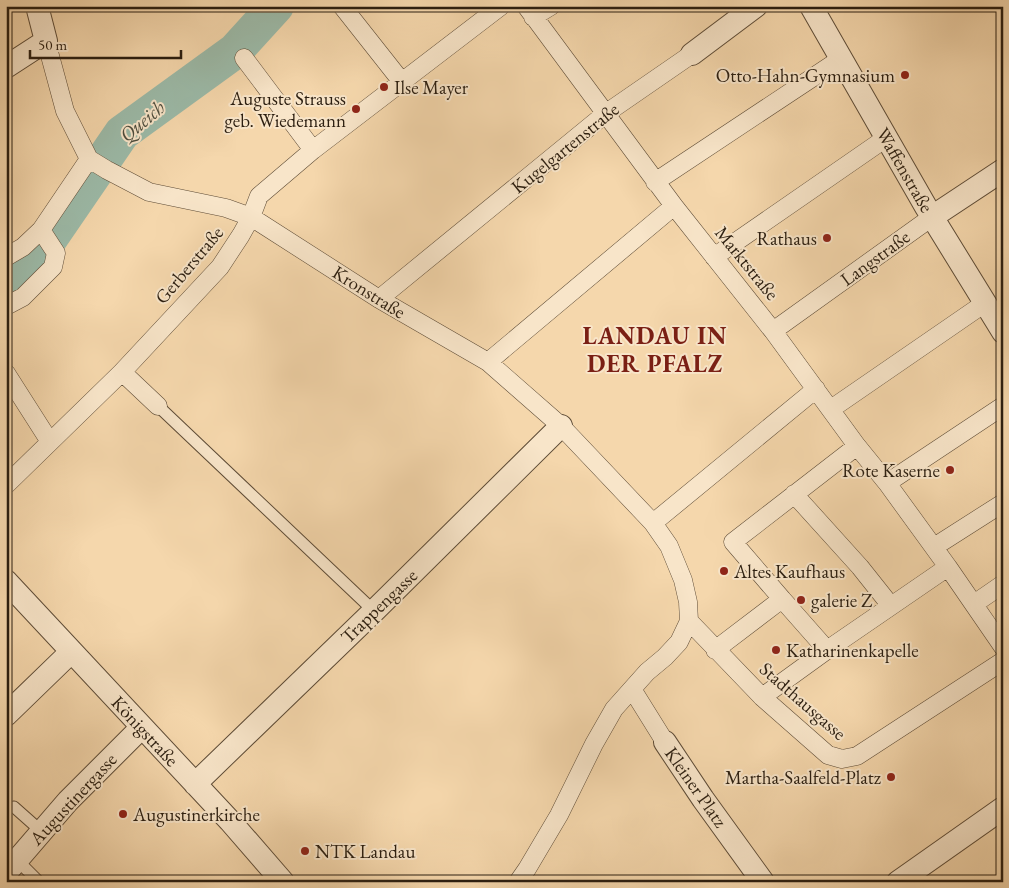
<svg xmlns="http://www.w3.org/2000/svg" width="1009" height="888" font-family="'EB Garamond',serif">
<rect width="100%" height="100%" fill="#f5d7ac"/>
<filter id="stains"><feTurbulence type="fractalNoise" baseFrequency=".004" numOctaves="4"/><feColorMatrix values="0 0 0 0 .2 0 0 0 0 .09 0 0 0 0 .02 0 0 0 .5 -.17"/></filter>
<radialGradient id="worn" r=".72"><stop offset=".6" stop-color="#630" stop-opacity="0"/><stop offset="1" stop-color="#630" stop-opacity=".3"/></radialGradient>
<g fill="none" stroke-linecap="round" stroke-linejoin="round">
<path stroke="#9cbaa8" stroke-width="36" d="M6 277 48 241 122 133 235 51 276 6"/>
<defs>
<path id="service" d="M158 406 374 611
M14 807 41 831
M17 860 39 882"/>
<path id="pedestrian" d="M342 6 402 82
M526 6 674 206 773 331 857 446 887 483 948 567 1003 647
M533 17 551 6
M46 41 65 111 89 159 107 170 149 192 226 208 251 217 379 299 488 362 561 426 653 523 669 546 683 580 688 602 689 621 679 642 665 657 647 672 614 709 594 744 559 815 527 869 518 882
M244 58 313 150
M655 182 842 58
M6 257 23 247 41 230 89 159
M714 257 886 138
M379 299 605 114 692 54
M6 306 23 297 53 267 56 253 41 230
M773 331 932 217
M488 362 674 206
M122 372 158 406
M6 373 50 442
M831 409 985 303
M887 483 1003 406
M6 485 122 372 220 267 241 235 251 217 259 196 313 150 501 6
M794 494 860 567 891 606
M653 523 816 389
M934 547 1003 503
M782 599 827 650
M974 604 1003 584
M689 621 762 697 828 755 842 759 857 756 1003 661
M715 650 782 599 733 542 857 446
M632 689 665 742
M762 697 827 650 948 567"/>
<path id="minor" d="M811 6 926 207 1003 332
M692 54 756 6
M6 67 46 41 37 6
M932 217 1003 170
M6 581 230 821 283 882
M6 715 71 652
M665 742 703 799 763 882
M195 784 374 611 561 426
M6 873 68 801 142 727
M898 882 1003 808"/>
</defs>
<use href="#service" stroke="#5e4c37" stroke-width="13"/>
<use href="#pedestrian" stroke="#5e4c37" stroke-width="19"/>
<use href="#minor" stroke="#5e4c37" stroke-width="24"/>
<use href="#service" stroke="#f8e5c9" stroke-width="11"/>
<use href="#pedestrian" stroke="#f8e5c9" stroke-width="18"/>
<use href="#minor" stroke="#f8e5c9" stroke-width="22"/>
</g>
<g fill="#8f2418" stroke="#f8e5c9" stroke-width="2">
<circle cx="905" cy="75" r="5"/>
<circle cx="384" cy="87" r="5"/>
<circle cx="356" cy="109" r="5"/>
<circle cx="827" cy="238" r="5"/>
<circle cx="950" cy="470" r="5"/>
<circle cx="724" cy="571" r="5"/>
<circle cx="801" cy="600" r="5"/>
<circle cx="776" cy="650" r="5"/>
<circle cx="891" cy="777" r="5"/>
<circle cx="123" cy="814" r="5"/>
<circle cx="305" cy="851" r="5"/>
</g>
<g text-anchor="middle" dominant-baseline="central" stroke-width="4" stroke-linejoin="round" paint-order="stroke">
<g font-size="19" fill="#2b1e10" stroke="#f8e5c9" text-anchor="start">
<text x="895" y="75" text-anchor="end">Otto-Hahn-Gymnasium</text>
<text x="394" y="87">Ilse Mayer</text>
<text x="346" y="98" text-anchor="end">Auguste Strauss<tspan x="346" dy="22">geb. Wiedemann</tspan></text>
<text x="817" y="238" text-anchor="end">Rathaus</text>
<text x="940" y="470" text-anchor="end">Rote Kaserne</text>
<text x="734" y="571">Altes Kaufhaus</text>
<text x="811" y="600">galerie Z</text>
<text x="786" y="650">Katharinenkapelle</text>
<text x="881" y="777" text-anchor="end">Martha-Saalfeld-Platz</text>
<text x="133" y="814">Augustinerkirche</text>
<text x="315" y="851">NTK Landau</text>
</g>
<g font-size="19" fill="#2b1e10" stroke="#f8e5c9">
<text transform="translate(565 148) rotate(-39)">Kugelgartenstraße</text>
<text transform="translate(905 170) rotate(60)">Waffenstraße</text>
<text transform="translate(875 258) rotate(-36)">Langstraße</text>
<text transform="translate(747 263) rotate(51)">Marktstraße</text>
<text transform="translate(189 265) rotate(-50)">Gerberstraße</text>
<text transform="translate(369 292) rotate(32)">Kronstraße</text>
<text transform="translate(379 606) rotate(-44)">Trappengasse</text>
<text transform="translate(803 701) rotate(41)">Stadthausgasse</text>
<text transform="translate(145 731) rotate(47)">Königstraße</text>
<text transform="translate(696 787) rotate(55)">Kleiner Platz</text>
<text transform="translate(73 799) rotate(-47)">Augustinergasse</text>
</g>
<g font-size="20" font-style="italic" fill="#4d4d3e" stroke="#f8e5c9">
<text transform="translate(142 121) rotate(-40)">Queich</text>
</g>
<g font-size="24" font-weight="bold" letter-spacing="1" fill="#7a1f14" stroke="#f8e5c9">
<text x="655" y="335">LANDAU IN<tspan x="655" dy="28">DER PFALZ</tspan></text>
</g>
</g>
<rect width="1009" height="888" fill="none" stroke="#f5d7ac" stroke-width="25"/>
<rect x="8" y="8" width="994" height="873" fill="none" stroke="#2b1e10" stroke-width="2.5"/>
<rect x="12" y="12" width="984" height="863" fill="none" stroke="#2b1e10"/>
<path d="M30 50v8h151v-8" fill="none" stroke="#2b1e10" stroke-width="2.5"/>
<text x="38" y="50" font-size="15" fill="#2b1e10" stroke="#f8e5c9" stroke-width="4" paint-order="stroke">50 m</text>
<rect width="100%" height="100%" filter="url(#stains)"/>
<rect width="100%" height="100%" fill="url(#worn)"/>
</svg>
